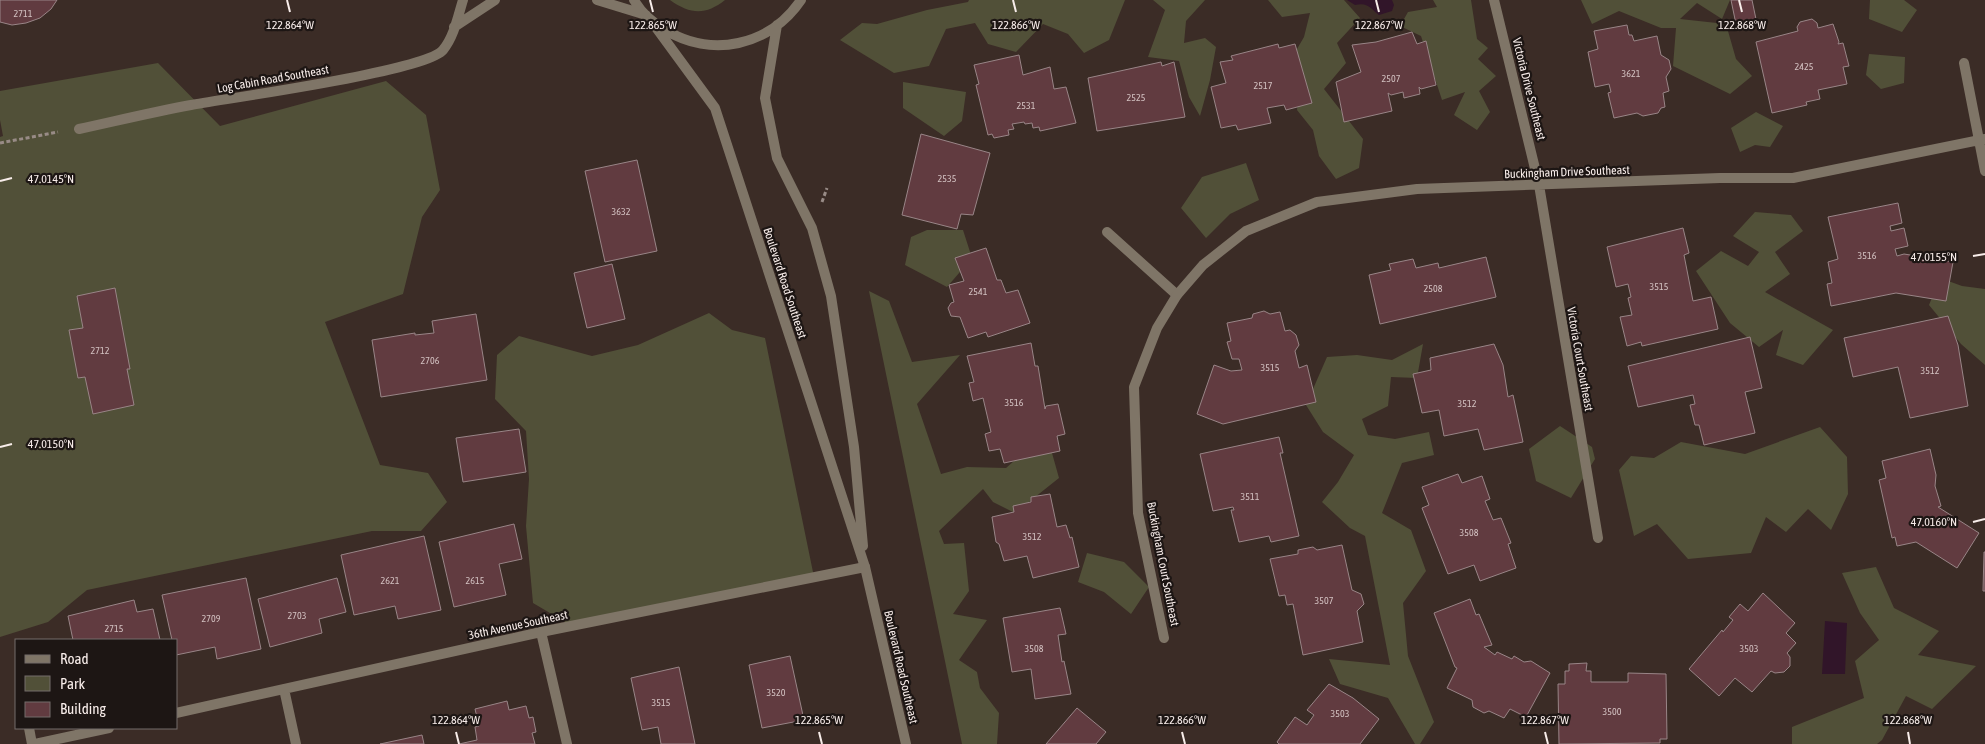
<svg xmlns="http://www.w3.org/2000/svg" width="1985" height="744" font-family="'Asap Condensed',sans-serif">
<rect width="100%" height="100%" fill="#3b2c26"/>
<path fill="#515038" d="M670 0H725C706 15 691 15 670 0Z
M969 0H1125L1109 40 1084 53 1068 34 1043 24 1016 52 988 44 975 23 946 29 929 66 894 73 840 40 862 23 877 24 927 10 968 2Z
M1153 0H1205L1186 21 1184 43 1205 38 1216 47 1210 80 1200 116 1189 97 1179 61 1148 57 1165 10Z
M1268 0H1344L1360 18 1337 43 1346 63 1324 89 1363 139 1359 168 1336 179 1319 156 1313 130 1297 110 1300 87 1290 61 1304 37 1310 13 1282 17Z
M1433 0H1471L1477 39 1488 48 1478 59 1496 76 1479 91 1490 112 1477 130 1454 115 1465 92 1442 100 1421 36 1400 26 1408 12 1437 7Z
M1581 0H1730L1722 19 1697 3 1680 19 1726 24 1736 59 1752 76 1730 94 1673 66 1676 28H1661L1619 11 1592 24Z
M1870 0H1904L1917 10 1902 32 1869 19Z
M1869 54 1905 57 1904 83 1881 89 1866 75Z
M158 63 220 126 386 81 426 115 440 190 422 217 403 294 325 322 380 465 428 473 447 502 421 531H372L87 590 48 622 0 637V137L3 136 0 120V91Z
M903 82 966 92 962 121 944 136 903 108Z
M1756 112 1783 126 1770 147 1755 145 1740 152 1731 128Z
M1246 163 1259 200 1230 214 1206 238 1181 208 1202 177Z
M1755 212 1791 215 1803 231 1775 252 1790 274 1765 292 1833 330 1803 365 1776 355 1783 330 1759 347 1730 323 1696 271 1721 251 1748 266 1759 252 1733 236Z
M927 230H963L972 258 947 287 905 265 911 237Z
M1940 278 1962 286 1985 289V365L1961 344 1929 305Z
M869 291 889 301 912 362 960 355 917 404 941 474 967 467 1006 468 1031 446 1052 453 1059 478 1015 513 993 502 983 489 939 531 944 544 964 543 969 591 953 614 987 620 959 660 977 672 980 688 999 713 997 744H962Z
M709 313 732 330 765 338 814 577 572 626 533 603 526 526 529 479 526 431 495 399 497 355 519 336 592 356 638 345Z
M1423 344 1417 378 1391 377 1388 406 1362 419 1368 435 1395 439 1429 432 1434 455 1402 463 1382 513 1411 530 1426 571 1403 603 1408 656 1434 722 1420 744H1415L1388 698 1340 684 1329 659 1390 665 1365 536 1350 528 1322 502 1338 482 1354 455 1323 432 1306 405 1327 357 1357 355 1392 360Z
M1560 426 1592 447 1595 459 1571 498 1536 481 1529 449Z
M1820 427 1847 457 1848 494 1831 530 1808 509 1786 532 1766 517 1751 553 1688 559 1657 524 1634 536 1619 470 1631 456 1654 458 1681 442 1745 454Z
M1087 553 1124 562 1149 587 1131 614 1104 592 1078 582Z
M1876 567 1894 608 1939 631 1918 655 1976 666 1932 709 1906 696 1882 740 1877 744H1792V727L1864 698 1855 661 1879 640 1860 613 1842 573Z"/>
<path fill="#311529" d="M1347 0H1392L1394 5 1392 11 1379 15C1370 8 1368 2 1355 5Z
M1825 621 1847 623 1845 674H1822Z"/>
<path fill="#613b40" stroke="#998587" d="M0 0H57L51 9 40 18 26 23 12 25 0 22Z
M1731 0H1752L1757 24 1737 29Z
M1812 19 1817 23 1818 28 1833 24 1839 42 1838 44 1843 43 1849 66 1843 67 1847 84 1818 90 1820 99 1806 102 1807 105 1772 113 1756 42 1798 31 1797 27 1800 22Z
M1627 25 1629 35H1632L1634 41 1657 36 1661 55 1669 60 1671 69 1666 77 1669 91 1663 93 1665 107 1661 108 1658 113 1643 116 1637 113 1614 118 1608 93 1611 92 1609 84 1595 87 1588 52 1598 49 1594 31Z
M1412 32 1417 44 1426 41 1436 85 1421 89 1419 87 1420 94 1404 98 1403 92 1391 95 1388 93 1392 111 1344 122 1336 82 1361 72 1352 45 1376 42Z
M1278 44 1279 48 1295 44 1312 103 1286 110 1284 105 1267 108 1271 123 1238 130 1236 125 1221 128 1211 87 1226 83 1220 62 1233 60 1231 56Z
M1019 55 1023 75 1050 67 1054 89 1066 87 1076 123 1040 131 1039 127 1033 128 1032 123 1025 124 1024 122 1012 124 1014 129 1008 130 1009 135 994 138 992 134 988 135 976 85 979 84 974 65Z
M1161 62 1162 66 1174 62 1185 117 1097 131 1088 78Z
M921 134 990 153 973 215 961 214 957 229 902 215Z
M637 160 657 251 605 262 585 171Z
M1898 203 1902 223 1890 226 1891 231 1904 228 1908 246 1895 249 1897 256 1904 254 1953 262 1946 301 1896 293 1831 306 1827 284 1832 283 1828 262 1838 259 1828 217Z
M1683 228 1689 253 1684 255 1693 301 1711 297 1718 329 1642 346 1641 342 1627 346 1620 317 1632 315 1628 298 1631 297 1628 284 1616 287 1607 247Z
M986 248 997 280H1001L1006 293 1018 290 1030 323 988 337 986 332 968 338 960 317 951 316 948 308 951 303 954 302 949 285 964 281 955 258Z
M1486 257 1496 297 1380 324 1369 275 1391 270 1389 264 1413 259 1416 268 1438 263 1439 268Z
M612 264 625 319 587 328 574 273Z
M115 288 130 369H127L134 405 93 414 85 377 78 378 69 330 83 328 77 296Z
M1264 311 1270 314 1280 312 1285 331 1290 330 1296 335 1299 345 1295 351 1299 368 1307 365 1316 402 1223 424 1197 414 1214 365 1231 371 1242 370 1239 359H1232L1227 342 1231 341 1227 323 1252 318 1253 314Z
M476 314 487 380 381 397 372 340 415 333V335L434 333 432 321Z
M1948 316 1958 345 1968 406 1910 418 1898 367 1853 377 1844 338Z
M1750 337 1762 388 1745 392 1755 433 1704 445 1699 425H1695L1690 405 1695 404 1693 395 1638 407 1628 366Z
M1031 343 1035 366H1038L1045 409 1046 406 1058 404 1065 434 1057 436 1060 451 1004 463 1000 449 989 451 985 434 991 432 983 398 973 401 969 383 974 382 967 356Z
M1494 344 1503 365 1508 397 1513 395 1523 442 1484 450 1478 429 1444 436 1439 410 1422 413 1413 374 1431 370 1430 358Z
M519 429 526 472 463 482 456 438Z
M1279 437 1283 453H1280L1299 536 1271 542 1269 536 1239 542 1231 510H1234L1233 507 1213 511 1200 454Z
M1930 449 1936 475 1935 486 1941 506 1938 507 1979 533 1957 568 1916 542 1897 546 1895 537 1892 538 1879 480 1886 478 1882 461Z
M1458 474 1462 483 1482 476 1490 499 1485 501 1493 520 1501 518 1511 543 1508 544 1516 568 1480 581 1474 565 1448 574 1422 508 1429 505 1422 487Z
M1050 494 1057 527 1066 525 1070 538 1072 537 1079 567 1033 578 1027 556 1004 561 999 544 996 542 992 517 1014 512 1013 506 1031 502V497Z
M514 524 522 559 499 564 506 595 454 607 439 542Z
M424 536 441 610 398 619 395 606 354 615 341 555Z
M1342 545 1352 590 1361 594 1364 604 1357 611 1363 642 1303 655 1293 604 1287 605 1285 595 1279 596 1270 559 1298 554V550L1313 547 1317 550Z
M1984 552H1985V591H1983Z
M246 578 261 649 217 659 215 647 176 655V640H172L162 595Z
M337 578 346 612 319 619 322 633 270 647 258 599Z
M1763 593 1795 623 1786 633 1796 643 1787 653 1790 657V666L1784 672 1775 673 1771 671 1752 692 1735 678 1719 696 1689 669 1722 630 1723 632 1733 620 1729 617 1740 604 1748 611Z
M1470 599 1476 615 1479 614 1492 645 1484 647 1495 655 1497 652 1512 659 1514 656 1524 662 1531 661 1550 673 1526 717 1510 709 1504 718 1489 711 1484 713 1473 707 1472 700 1447 688 1457 668 1455 667 1434 613Z
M134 600 137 612 153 609 160 640H73L68 616Z
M1060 608 1066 634 1058 635 1062 662 1064 661 1071 694 1035 699 1031 669 1012 672 1003 618Z
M790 656 804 720 762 728 749 665Z
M1587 663 1586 671H1591V682H1628V673L1666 674 1667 739H1660V743L1559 744 1558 684H1565V671H1569V664Z
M679 667 695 744H661L658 727 642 730 631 678Z
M1329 684 1353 698 1379 719 1360 744H1279L1277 742 1295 717 1307 725 1314 715 1307 710Z
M507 701 509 710 526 706 529 718 533 717 536 732 532 733 535 744H459L477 740 475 727 479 726 475 709Z
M1077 708 1106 732 1096 744H1046Z
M422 735 424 744H380Z"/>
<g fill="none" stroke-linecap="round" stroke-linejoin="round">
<path stroke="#988b86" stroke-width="3" stroke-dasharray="4 2.5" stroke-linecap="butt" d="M0 143 58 132
M822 202 827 188"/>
<path stroke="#7f7567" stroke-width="10" d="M1107 232 1177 295"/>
<path stroke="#7f7567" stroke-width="10" d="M1494 0 1539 185 1598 538
M1964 63 1985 171
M541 632 567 744
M1164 638 1138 513 1134 387 1157 328 1177 295 1203 265 1246 231 1317 202 1417 189 1720 178H1793L1985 139
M284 689 296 744
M176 713 541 632 865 567
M29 728 32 744
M35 744 109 728"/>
<path stroke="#7f7567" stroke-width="10" d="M597 0 646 15
M634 0C641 13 652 22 664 29 711 59 770 46 801 0
M652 22 715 108 865 567 906 744
M777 25 765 98 777 158 812 228 831 296 854 447 863 546
M454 27 495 0
M79 129C116 121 153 112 191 105 229 98 426 71 443 50 454 37 458 16 463 0"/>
</g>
<path fill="none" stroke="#f8edea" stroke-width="2" d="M287 0 290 12M650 0 653 12M1013 0 1016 12M1376 0 1379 12M1739 0 1742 12M0 181 12 178M1973 256 1985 254M0 447 12 444M1973 522 1985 519M456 732 459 744M819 732 822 744M1182 732 1185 744M1545 732 1548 744M1908 732 1910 744"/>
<g text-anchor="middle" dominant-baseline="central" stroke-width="4.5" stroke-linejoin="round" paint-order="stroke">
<g font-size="10" fill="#d2c0c0">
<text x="23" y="13">2711</text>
<text x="1804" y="66">2425</text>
<text x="1631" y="73">3621</text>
<text x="1391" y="78">2507</text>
<text x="1263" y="85">2517</text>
<text x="1136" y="97">2525</text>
<text x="1026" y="105">2531</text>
<text x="947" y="178">2535</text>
<text x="621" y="211">3632</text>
<text x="1867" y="255">3516</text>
<text x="1659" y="286">3515</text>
<text x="1433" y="288">2508</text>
<text x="978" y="291">2541</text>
<text x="100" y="350">2712</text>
<text x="430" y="360">2706</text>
<text x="1270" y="367">3515</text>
<text x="1930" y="370">3512</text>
<text x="1014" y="402">3516</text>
<text x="1467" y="403">3512</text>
<text x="1250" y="496">3511</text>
<text x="1469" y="532">3508</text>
<text x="1032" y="536">3512</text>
<text x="390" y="580">2621</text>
<text x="475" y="580">2615</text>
<text x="1324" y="600">3507</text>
<text x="297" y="615">2703</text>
<text x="211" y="618">2709</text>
<text x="114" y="628">2715</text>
<text x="1034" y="648">3508</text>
<text x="1749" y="648">3503</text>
<text x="776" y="692">3520</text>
<text x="661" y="702">3515</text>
<text x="1612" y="711">3500</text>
<text x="1340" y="713">3503</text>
</g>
<g font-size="12" fill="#f8edea" stroke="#1d1614">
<text transform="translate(273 79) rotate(-10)">Log Cabin Road Southeast</text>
<text transform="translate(1529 89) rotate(76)">Victoria Drive Southeast</text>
<text transform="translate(1567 172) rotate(-2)">Buckingham Drive Southeast</text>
<text transform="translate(785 283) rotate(72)">Boulevard Road Southeast</text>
<text transform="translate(1580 359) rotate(80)">Victoria Court Southeast</text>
<text transform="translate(1163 564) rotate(79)">Buckingham Court Southeast</text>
<text transform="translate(518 625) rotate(-12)">36th Avenue Southeast</text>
<text transform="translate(901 667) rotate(77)">Boulevard Road Southeast</text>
</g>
</g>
<g font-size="12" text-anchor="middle" fill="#f8edea" stroke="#1d1614" stroke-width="4.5" stroke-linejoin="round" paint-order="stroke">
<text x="290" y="29">122.864°W</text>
<text x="653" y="29">122.865°W</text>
<text x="1016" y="29">122.866°W</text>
<text x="1379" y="29">122.867°W</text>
<text x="1742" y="29">122.868°W</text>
<text x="51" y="183">47.0145°N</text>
<text x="1934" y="261">47.0155°N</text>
<text x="51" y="448">47.0150°N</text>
<text x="1934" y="526">47.0160°N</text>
<text x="456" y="724">122.864°W</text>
<text x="819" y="724">122.865°W</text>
<text x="1182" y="724">122.866°W</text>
<text x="1545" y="724">122.867°W</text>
<text x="1908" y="724">122.868°W</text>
</g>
<rect x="15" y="639" width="162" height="90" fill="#1d1614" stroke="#756c6a"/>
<rect x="25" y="655" width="25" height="8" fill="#7f7567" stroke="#756c6a"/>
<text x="60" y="664" font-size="15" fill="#f8edea">Road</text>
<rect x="25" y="676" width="25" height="15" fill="#515038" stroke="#756c6a"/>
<text x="60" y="689" font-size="15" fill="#f8edea">Park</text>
<rect x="25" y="702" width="25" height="15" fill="#613b40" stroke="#756c6a"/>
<text x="60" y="714" font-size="15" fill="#f8edea">Building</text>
</svg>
